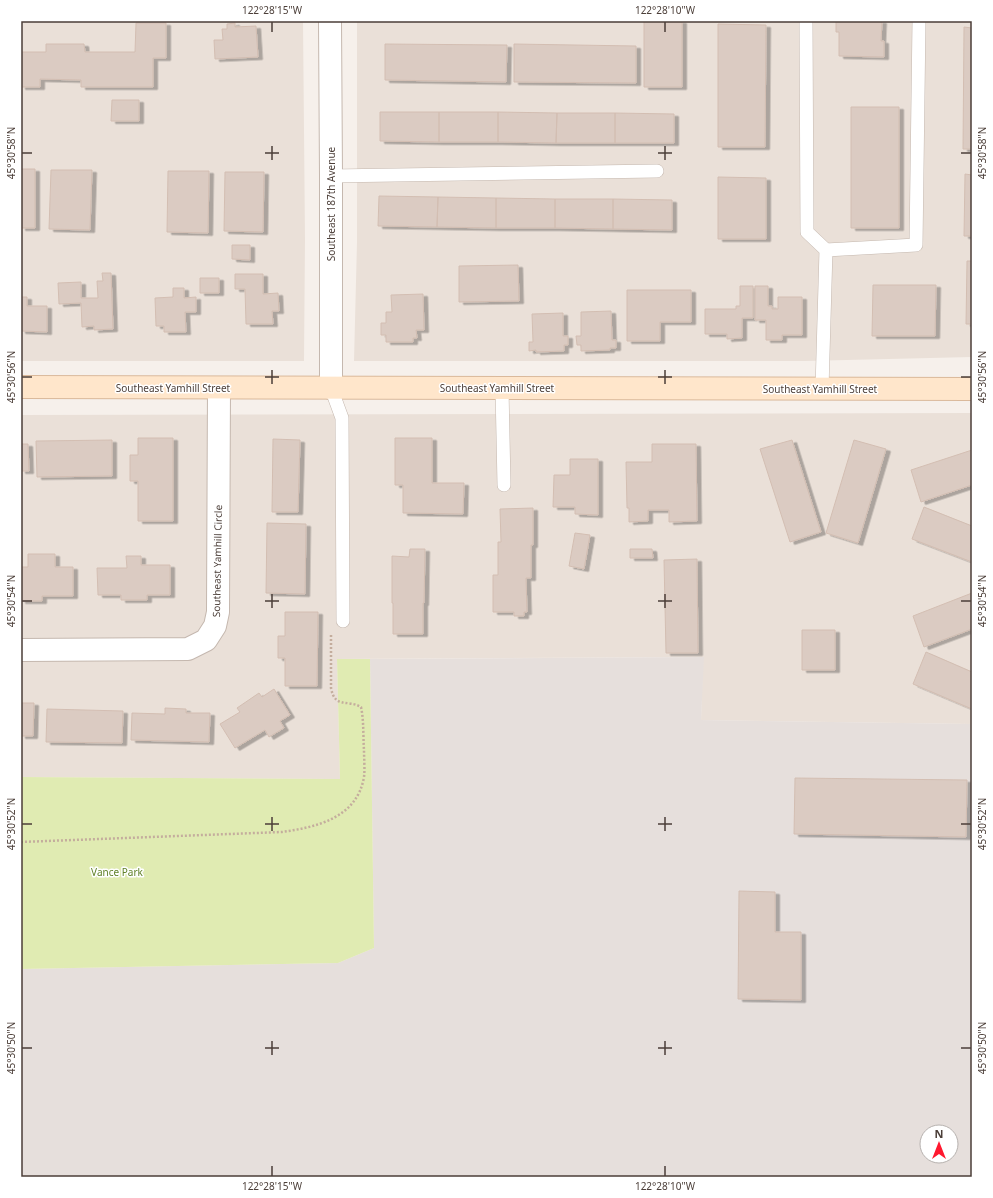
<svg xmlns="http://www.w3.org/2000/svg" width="993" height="1198" font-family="'Noto Sans',sans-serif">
<defs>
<filter id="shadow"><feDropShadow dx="4.5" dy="2.5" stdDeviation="0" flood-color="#0004"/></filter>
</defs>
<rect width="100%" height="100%" fill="#f6f0eb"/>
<path fill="#eae0d8" d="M21 21H303L305 240 304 361H21Z
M357 21H972V357L805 361H354L357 242Z
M972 413V724L701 720 703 657 337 659 340 779 21 777V415Z"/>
<path fill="#e6dfdc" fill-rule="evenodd" d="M704 657 701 720 972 724V1177H21V969L338 963 374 948 370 659ZM927 1132H951V1156H927Z"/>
<path fill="#e0ebb2" d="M337 659H370L374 948 338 963 21 969V777L340 779Z"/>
<path fill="#dbcbc2" stroke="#d3beb2" filter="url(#shadow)" d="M644 21H682V87H644Z
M836 21H882L881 41H884V57L839 56V32H836Z
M136 23H166V58H153V87H81V80L40 79V87H21V52H46V44H84L85 52H135Z
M235 23V27L256 26 258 57 215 59 214 40H223L222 29H227V24Z
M718 24 766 25 765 147H718Z
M964 27 972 28V149H963Z
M385 44 507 45 506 82 385 80Z
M514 44 636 46V83L514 82Z
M112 100H139V121H111Z
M851 107H899V228H851Z
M380 112H439V142L380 141Z
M439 112H498V142H439Z
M498 112 557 113 556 143 498 142Z
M557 113H615V143H556Z
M615 113 674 114V143H615Z
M21 169H35V228H21Z
M51 170H92L90 230 49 229Z
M168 171H209L208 233 167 232Z
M225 172H264L263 232 224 231Z
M965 174 972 175V236H964Z
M718 177 766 178V239H718Z
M379 196 438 197 437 227 378 226Z
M438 197 496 198V228L437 227Z
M496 198 555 199V228H496Z
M555 199H613V229L555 228Z
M613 199 672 200V230L613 229Z
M232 245H250V260L232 259Z
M967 261H972V324H966Z
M518 265 519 301 459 302V266Z
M102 273H111L113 329 94 330V326L82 327 81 303 59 304 58 283 81 282V298H98L97 281H103Z
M235 274H263V294L278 293 279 311H272L273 324H246L245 289H235Z
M200 278H219V293H200Z
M873 285H936L935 336H872Z
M740 286H753V318H742V338L727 339V334H705V309H736V306H740Z
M755 286H768V306H772V309H778V297H802V335H782V340H766V320H755Z
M173 288H184V298L196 297V312H185L186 332H164V326H156L155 298 173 297Z
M627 290H691V322H660V341H627Z
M423 294 424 330H416L417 338H413V342H386V335H381V323H386V312H392L391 295Z
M21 297H27V306H47V332L21 331Z
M611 311 612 340H616V348H610V350L581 351V345H577L576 336H581V312Z
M563 313V336H568V345H564V351L536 352V350L529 351V342H533L532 314Z
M138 438H173V521H138V481H130V455H138Z
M395 438H432V483H464L463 514 403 513V485H395Z
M273 439 300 440 298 512H272Z
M112 440V476L37 477 36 441Z
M792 440 821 532 790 542 760 449Z
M854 440 886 449 858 543 826 533Z
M21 444H28L29 471H21Z
M652 444H696L697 521 669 522V510H648V521L629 522V508H627L626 462H652Z
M972 450V485L921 502 911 470Z
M570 459H598V515L575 514V507H553L554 475H570Z
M924 507 972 526V562L912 539Z
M533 508V545H531V578H526L527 612H524V616H514V612H493V575H498V542H501L500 509Z
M267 523 306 524 305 594 266 593Z
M575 533 590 535 584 569 569 566Z
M410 549H425L424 603H423V634H393V603H392V556L409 557Z
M630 549H652L653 558H630Z
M28 554H55V567H73V596H42V601H21V567H28Z
M126 556H141V565H170V595H147V600H121V595H98L97 568H127Z
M697 559 698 653H666L664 560Z
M972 593V629L924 647 913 616Z
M285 612H318L317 686H285V658H278V636H285Z
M802 630H835V670H802Z
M926 652 972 672V709L913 684Z
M274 689 290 715 280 721 284 728 269 737 265 730 235 748 220 724 240 712 237 708 259 693 262 697Z
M21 703H34L33 736H21Z
M165 708 186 709V713H210L209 742 131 740 132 713 165 714Z
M47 709 123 711 122 743 46 742Z
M795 778 967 780 966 837 794 834Z
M739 891 775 892V932H801V1000L738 999Z"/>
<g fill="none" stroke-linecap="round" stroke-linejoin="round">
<defs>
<path id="lane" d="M806 21 807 232 826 250 822 389
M331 176 657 171
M826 250 916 245 919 21
M331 388 342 418 343 621
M502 388 504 485"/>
<path id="street" d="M330 21 331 176V388
M21 650 188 649 206 640 215 626 218 612 219 388"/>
<path id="secondary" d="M21 387 972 389"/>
</defs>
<use href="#lane" stroke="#c5b8af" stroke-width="14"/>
<use href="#street" stroke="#c5b8af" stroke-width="24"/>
<use href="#secondary" stroke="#dab99b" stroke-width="24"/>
<path stroke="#c4ad9d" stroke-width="2.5" stroke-dasharray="2 2" stroke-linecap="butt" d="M21 842 282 832C317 827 357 818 364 777 365 769 364 759 364 750 363 736 364 721 361 707 347 699 335 709 331 688V634"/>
<use href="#lane" stroke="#fff" stroke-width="13"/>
<use href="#street" stroke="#fff" stroke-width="22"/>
<use href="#secondary" stroke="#ffe6cb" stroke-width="22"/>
</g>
<path fill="none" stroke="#4b3e38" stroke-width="1.5" d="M272 22V32M665 22V32M272 146V160M665 146V160M22 153H32M265 153H279M658 153H672M961 153H971M272 370V384M665 370V384M22 377H32M265 377H279M658 377H672M961 377H971M272 594V608M665 594V608M22 601H32M265 601H279M658 601H672M961 601H971M272 817V831M665 817V831M22 824H32M265 824H279M658 824H672M961 824H971M272 1041V1055M665 1041V1055M22 1048H32M265 1048H279M658 1048H672M961 1048H971M272 1166V1176M665 1166V1176"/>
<g text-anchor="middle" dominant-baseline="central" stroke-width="3" stroke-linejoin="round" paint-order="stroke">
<g font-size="10" fill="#4b3e38" stroke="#fff">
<text transform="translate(331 204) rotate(-90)">Southeast 187th Avenue</text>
<text x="173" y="388">Southeast Yamhill Street</text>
<text x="497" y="388">Southeast Yamhill Street</text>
<text x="820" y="389">Southeast Yamhill Street</text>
<text transform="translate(217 561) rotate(-89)">Southeast Yamhill Circle</text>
</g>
<g font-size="10" fill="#5f8027" stroke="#fff">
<text x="117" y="872">Vance Park</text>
</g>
</g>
<rect width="993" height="1198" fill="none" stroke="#ffffff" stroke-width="44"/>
<g transform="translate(939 1144)"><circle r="19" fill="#ffffff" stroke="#b7b2af"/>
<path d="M0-3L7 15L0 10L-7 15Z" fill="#ff182f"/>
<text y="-6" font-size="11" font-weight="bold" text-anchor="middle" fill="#4b3e38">N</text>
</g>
<rect x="22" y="22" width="949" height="1154" fill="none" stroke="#4b3e38" stroke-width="1.5"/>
<g font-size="10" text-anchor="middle" fill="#4b3e38">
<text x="272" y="14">122°28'15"W</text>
<text x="665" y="14">122°28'10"W</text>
<text transform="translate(11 153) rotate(-90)" y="4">45°30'58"N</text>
<text transform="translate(982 153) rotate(-90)" y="4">45°30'58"N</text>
<text transform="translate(11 377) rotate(-90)" y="4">45°30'56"N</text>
<text transform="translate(982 377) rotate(-90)" y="4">45°30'56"N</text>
<text transform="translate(11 601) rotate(-90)" y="4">45°30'54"N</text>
<text transform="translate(982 601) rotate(-90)" y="4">45°30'54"N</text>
<text transform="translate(11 824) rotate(-90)" y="4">45°30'52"N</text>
<text transform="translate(982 824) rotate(-90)" y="4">45°30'52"N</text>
<text transform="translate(11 1048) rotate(-90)" y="4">45°30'50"N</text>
<text transform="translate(982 1048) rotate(-90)" y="4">45°30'50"N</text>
<text x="272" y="1190">122°28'15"W</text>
<text x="665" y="1190">122°28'10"W</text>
</g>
</svg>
